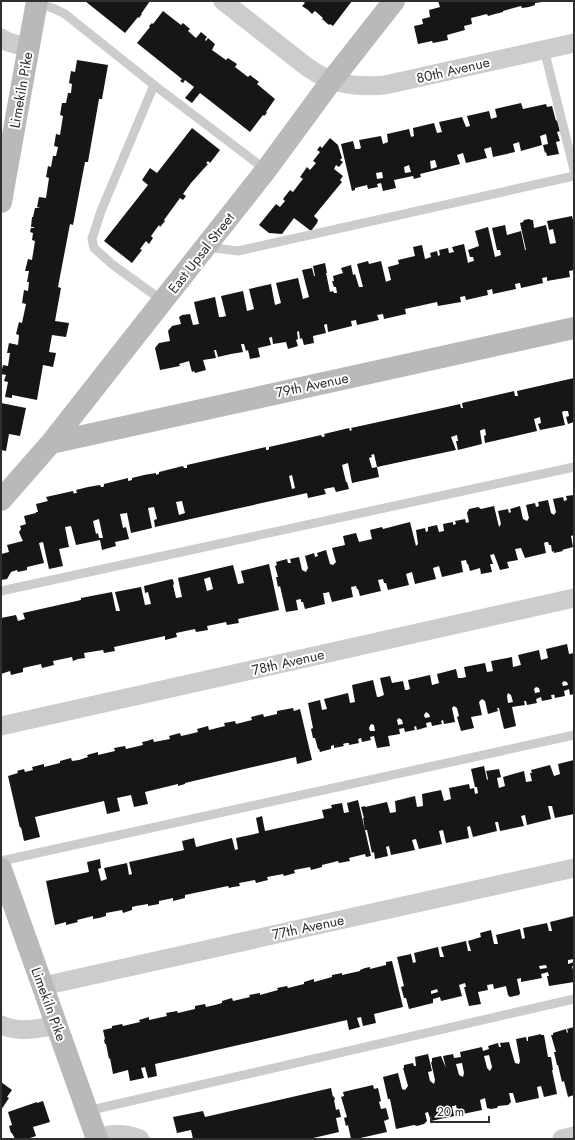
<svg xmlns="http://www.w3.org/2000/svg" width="575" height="1140" font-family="Jost,sans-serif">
<rect width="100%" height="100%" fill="#fff"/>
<path fill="#161616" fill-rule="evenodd" d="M85 1H150L141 14H142L139 18 138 17 125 33Z
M302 1H352L333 26 330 24 329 25 322 19 323 18 315 11 312 14 308 10 302 6 305 3Z
M438 1H542V2L535 3V5L529 7 522 8 521 6 503 11V12L495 14 488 16 487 14 471 18 472 24 464 26 465 30 447 35 448 40 433 43 432 41 418 44 414 26 423 24 422 19 430 17 429 10 440 7Z
M163 11 181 25 183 23 190 29 188 31 196 38 201 32 207 37 205 40 206 41 208 38 215 44 212 50 226 60 228 58 237 64 235 67 248 77 250 75 259 82 257 84 275 99 266 112 267 113 264 116 263 115 250 132 200 93 192 103 185 98 194 87 185 80 183 83 180 81 182 79 137 43 150 27 149 26 152 23 153 24Z
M77 60 108 65 102 99H99L88 162H85L73 225 70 224 58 287 61 288 55 321 69 323 66 337 52 335 49 352 56 353 53 367 43 365 37 400 12 395V398L5 397 8 382 4 381 6 375 1 374 3 365 8 366 10 353H7L9 343 18 345 19 335 16 334 19 322 22 323 26 304 22 303 24 290 28 291 29 282H27L29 271H25L28 259 32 260 35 241 32 240 33 233 30 232 31 228H34V227H31L32 217H33L35 208H40L37 207 39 197 46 198 49 178 46 177 48 166 51 167 53 156H56L58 147 54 146 56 134 60 135 63 116 60 115 62 103H66L68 93H71L72 84 69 83 71 71 75 72Z
M521 103 523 109 546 104 547 107 552 106 556 121 557 120 560 131 557 132 560 141 556 142 559 154 547 156 546 152 545 153 543 145 548 144 546 134 540 136 542 145 521 151 519 142 513 144 515 152 493 157 491 147 484 149 487 158 466 163 463 153 457 155 460 164 420 174 421 177 414 179 413 176 394 180 396 188 383 191 381 183 377 184 378 187 368 189 367 185 355 188V190L352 191 341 144 353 141 355 149H359L361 148 359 140 381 136 383 144 388 142 387 134 409 129 411 137 414 136 413 128 434 123 437 133 442 132 439 122 462 117 466 127 470 126 467 116 489 111 491 119 497 117 495 109ZM435 160 437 167 431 169 430 161ZM409 165 411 172 405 173 404 167ZM382 172 383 178 377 179 376 173Z
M192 128 220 150 210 163 208 161 206 163 208 164 191 183 183 194 186 196 183 200 180 198 164 220 165 221 160 227 159 225 151 236 153 238 149 244 146 241 140 249 142 250 132 263 104 241 148 185 142 180 150 168 157 173Z
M330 138 338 145 342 158 340 160 343 162 339 167 336 165 334 169 343 176 340 180 342 182 314 216 318 220 317 223 311 231 294 218 282 234 269 233 259 225 276 204 280 207 285 201 283 199 290 190 293 192 299 184 303 179 300 177 307 167 310 170 316 163 313 161 320 152 317 150 320 146 322 148Z
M572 216 574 224V270L569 271 570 277 547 281V277L542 278 543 283 521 288 520 283 515 284 516 289 493 294 492 289 489 290H487L488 295 466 300 465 296 460 297 461 302 438 306 437 302 405 309 406 314 384 319 383 314 377 315 379 320 357 325 356 320 351 321 352 326 328 332 327 324H326L324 325 326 333 313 336 314 343 304 345 302 338 300 339 299 331 297 332 298 339 296 340 298 346 288 349 286 342 273 344 272 337H271L269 338 271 345 258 348 260 357 250 359 248 350 246 351 244 344H241L243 352 231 354 218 357 216 350H214L216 358 203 360 206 370 195 373 194 371 192 372 189 361 179 364 180 366 160 370 155 348 159 343 170 341 168 331 172 326 181 324 179 317 182 315 190 314 193 325 199 324 194 302 215 297 219 317H222L226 316 221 296 243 291 247 311 254 309 249 289 271 284 275 305 281 303 276 283 298 278 303 299 309 297 302 270 312 268 314 276H315L313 266 325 263 327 273H326L330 292 333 291 334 293H337L336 287H334L332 281H334L333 276 343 273 341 268 351 265 353 275 355 274 359 287H363L357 264 368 261 369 264 381 261 386 282 388 281 391 280 388 267 399 264 398 260 415 256 413 247 422 245 425 259 431 257 430 253 437 251 438 256 440 255 439 250 448 248 449 253 454 252 452 247 464 244 468 263 470 262 474 261 473 257H470L468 250 479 246 475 231 488 227 495 257 501 255 500 250H497L492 228 505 225 507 235 521 231 525 250H526L520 223 523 222 524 220 529 219 531 220H533L534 228 546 225 550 244 556 243 553 229 549 230 547 221Z
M574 378V422L568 424 566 417 569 416 568 411H564L562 412 565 425 540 430 538 424 541 423 540 417 534 419 537 431 485 443 484 436 486 435 485 429 481 430 480 431 482 444 458 450 456 441H458L457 435 451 437 456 450 377 467 374 454 371 455 372 457 369 458 372 468 377 467 379 477 352 483 348 463 342 465 346 482H347L349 489 336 492 334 487 324 489 326 494 308 498 307 493 155 527 154 520 157 519 154 507 148 508 152 528 131 533 127 513 120 514 123 528 126 527 129 539 115 542 116 546 102 550 100 540 76 545 71 526 65 527 69 547 59 549 63 566 49 569 43 542 39 543 44 563 27 567V570L18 572 17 570 11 572 7 579 1 580V554L9 552 7 545 23 541 21 537 19 532 21 529 20 526 26 524 24 516 36 513V512H38L36 504 48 501 46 497 73 491 74 494 75 493H77L76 490 88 487 100 485 101 487H103L104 486V484L128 478V481L132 480V478L144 475 156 473V475L158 474H159V472L183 466 184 468H187V465L266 447V450H268L269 449V447L321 435 322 437H323L325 436 324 434 349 428 350 431 352 430 351 428 447 407 460 404 461 408H463L462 403 514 391 515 396H518L517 391ZM292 475 295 488 292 489 289 476ZM182 501 185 513 179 515 176 502ZM99 519 103 538H99L98 533 96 534 93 521Z
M1 403 26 408 20 436 9 434 6 451 1 450Z
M574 495V535L571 536 573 547 562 550 563 551 554 553V551L552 552 551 545H549L548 542H546L544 543 546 553 525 558 521 548 515 549 518 560 507 562 509 568 500 570 494 554 490 555 493 564H490L492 572 481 574 480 568 470 571 468 564H467L466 560 461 561 463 572 442 577 439 566 433 568 436 579 415 584 412 572 406 574 409 585 388 590 386 583H384L383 579 378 580 381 591 360 596 358 589H357L356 586 351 587 353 597 332 602 329 592 325 593H323L325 604 305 609 303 602H301V599L296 600 298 610 286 612 280 586 278 587 276 577H278L275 566 277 565 276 562 287 559 288 563H291L290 559 299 557 302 570 306 572 308 568 305 556 314 553 315 557 318 556 317 553 326 550 330 564 333 565 336 562 332 548 345 545 343 536 356 533 359 542 372 539 370 530 382 527 383 529 410 522 416 546 418 544 416 530 425 528 426 532 428 531V527L437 525 439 532 444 531 443 524 453 522V525L456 524 455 521 465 519 466 523 469 522 467 513 469 509 478 507 481 509 494 506 499 527 501 524 498 511 508 509 509 513 511 512 510 509 520 506 523 519 527 521 529 518 526 505 535 503 536 507 539 506 538 502 548 500 551 513 554 515 556 512 553 499 563 497 564 501 567 500 566 496Z
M269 564 279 610 238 619 239 623 227 625 226 622 207 626 208 630 196 632 195 629 176 633 177 637 165 640V636L114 647 115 651 104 653 103 650 84 653 85 658 78 659 73 661 72 657 53 661 54 665 42 668 41 664 23 668V672L11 675 10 671 1 674V618L16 615 18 621 21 620 25 619 23 613 81 600V598L112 592 116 611H120L115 592 141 587 145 605 151 604 148 592 145 593 144 586 172 579 173 580 174 584 173 585 176 598 182 597 178 578 233 565 238 584 244 583 241 571ZM210 577 213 589 207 591 204 579Z
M567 644 569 654 574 653V694L570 695 569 689 564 691 565 696 555 698 554 694 553 695H551L552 699 542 701 541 697 536 699 537 703 527 705 526 701H524L525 705 512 707 516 726 504 729 499 708H497L498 711 488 714 485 701 482 699 479 702 482 715 471 717 474 728 461 731 457 717 459 716 457 708 454 706 452 708 455 722 444 724 443 720 441 721 442 724 432 726 431 722 426 723 427 727 417 730 416 726 414 727 415 730 405 732 404 728 399 729 400 734 388 736 390 746 377 748 374 736 370 737 371 740 362 742 361 738 358 739 359 743 349 745V743H346L343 744 344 746 334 748V745L331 746V749L320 752 319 749H318L315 738H313L311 729 313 728 308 703 320 700 322 710 327 709 324 699 348 693 350 703 355 702 352 685 373 680 377 697H379L384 695 380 678 390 676 392 683 403 681 405 690H407L410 689 408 680 430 675 432 685 439 683 437 674 456 669 458 678H462L466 677 464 667 485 663 487 672 493 671 491 661 512 657 513 667 521 665 518 655 539 650 541 660 548 658 546 649ZM564 681 567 682 568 685 563 686 562 683ZM536 687 539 688 540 692 535 693 534 689ZM508 693 511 695 513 702 508 703 507 696ZM426 712 429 714 430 717 425 718 424 715ZM399 718 402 720 403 724 398 725 397 720ZM371 724 374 725 375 731H370L369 728Z
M293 708 294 711 300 709 312 760 297 764 296 757 185 783V784L178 786V784L145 792 148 804 134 807 131 795 117 798 120 811 107 814 104 801 35 817 40 837 24 841 21 827 20 828 8 776 18 773 17 771 24 769 25 772 33 770 32 767 44 764V767L60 763V761L71 758 72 761 79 760 88 757 87 755 98 752V755L115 751 114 748 125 746 126 749 143 745 142 742 147 741 153 739 154 742 170 739 169 736 180 733 181 736 190 734 198 732 197 729 208 726 209 730 225 726 224 723 230 722 235 721 236 724 252 720 251 717 263 714 264 717 277 714V711Z
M574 760V814L555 818 552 806H548L551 819 527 825 525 815 521 816 524 826 500 831 498 822H495L497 831 473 837 470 826 467 827 469 838 446 843 443 830 439 831 442 844 419 849 416 839 412 840 415 850 391 855 389 846 386 847 388 856 375 859 374 852 372 853 367 830H365L363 818H364L361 807 365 806V807L387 802 390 813 396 812 395 801 415 796 417 807 423 806 422 794 441 790 444 801 451 799 449 788 469 784 470 789 474 788 475 794 478 793 477 787H475L471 769 484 766 487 780 488 779 486 771 499 769 501 777 497 778 499 788 505 786 503 777 524 771 526 782 532 781 530 773H532L531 770 550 765 554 776 560 774 558 764Z
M358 800 371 856 366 857 365 854 349 858 350 861 339 863 338 861 322 865V867L311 870 310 867 294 870 295 873 288 875 284 876 283 874 267 877 268 880 256 883 255 880 239 883 240 886 233 887 229 888 228 886 185 895V898L173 901V898L159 901V904L148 906V904L136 906 132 907V910L123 913 122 910 106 913V916L99 918 93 919V916L77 920 78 922 66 925V922L55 925 46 881 89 872 87 862 100 859 101 868 98 869 101 881 107 879 104 868 127 863 129 875 132 874 129 862 184 850 182 841 194 838 196 847 232 838 235 850 238 849 236 838 259 833 256 818 262 816 265 831 324 818 322 810 332 808 331 805 342 803 344 813 349 812 347 803Z
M574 916V959L568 960V964L574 962V966H572L574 974V982L549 986 547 976H549L548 972 541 974 542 978 521 982V978L517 979 520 993 519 995 510 997 508 995 506 986 494 989 493 984 487 985 488 990 478 992 481 1004 469 1006 464 987H466L465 983 459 985 462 996 441 1001 440 997 433 999V1003L409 1009 406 998H404L401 987 404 986 397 957 411 954 413 963 416 962 414 953 438 947 440 957H444L441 947 466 941 468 951H471L468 941 481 937 480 933 491 930 494 944H498L496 935 520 929 522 939 525 938 523 928 547 923 549 931H552L550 922ZM546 965 547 968 540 969 539 966ZM437 989 438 992 431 994V991Z
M392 961 403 1007 374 1014 376 1023 363 1026 361 1017 357 1018 360 1027 349 1030 347 1020 182 1058 155 1064 157 1076 148 1078 145 1067 141 1068 144 1078 130 1081 128 1070 113 1074 110 1058 109 1059 106 1044H105L104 1040 105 1039 103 1030 112 1028V1026L122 1024 123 1026 140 1022 139 1020 149 1017V1020L167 1016 166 1013 177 1011 178 1013 195 1009V1006L205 1004 206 1007 215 1005 222 1003V1001L232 998 233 1001 250 997 249 995 260 993V995L278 990 277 988 287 986 288 988 304 984V982L314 979V982L332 977V975L342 973V975L360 971V970L365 968 370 967V969L386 965V962Z
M574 1027V1095L568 1097 564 1081 562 1082 558 1065H557L554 1052H556L551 1035H553V1033L566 1029 567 1033 568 1032 567 1029Z
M541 1034V1035H544L548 1057H551L553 1070H552L557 1094 544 1097 541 1086 537 1087 539 1098 516 1103 513 1093H509L511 1102 508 1105 498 1106 497 1108 491 1109 487 1108 485 1098 480 1100 482 1110 458 1115 456 1105 454 1106H452L454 1116 431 1121 428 1112 425 1113 427 1121 424 1124 417 1126 414 1125 396 1129 390 1099H388L383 1077 398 1073 402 1089 405 1090 408 1086 403 1068H404V1065L413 1063 414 1066H416L415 1057 428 1054 432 1071 428 1072 430 1081 434 1084 435 1080 431 1062H432V1058L441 1056 446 1068 443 1056 453 1054 454 1058 461 1057 460 1052 482 1047 483 1051 489 1049 488 1046 498 1043 499 1047H501L500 1043 509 1042 515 1063 519 1064 520 1061 516 1039 526 1037 527 1041H528V1037ZM489 1055 492 1067 490 1071 487 1068 484 1056ZM462 1063 464 1073 463 1077 459 1075 456 1064Z
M1 1082 12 1090 7 1097 9 1098 1 1110Z
M373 1085 374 1089 378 1088 381 1101 379 1102 381 1109 386 1108 389 1119 384 1121 387 1132 356 1139H351L348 1125 346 1126 344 1118 347 1117 341 1097 344 1096 343 1092Z
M331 1088 333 1097 334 1096 335 1100H334L336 1110 339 1109 341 1117 336 1118 339 1132 309 1139H193L191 1130 177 1133 173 1117 203 1111 205 1117Z
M43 1101 50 1122 33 1127 36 1136 27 1139H15L12 1133H11L9 1126 12 1125 8 1112 37 1102V1103Z"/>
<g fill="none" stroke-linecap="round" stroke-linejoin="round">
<path stroke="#ccc" stroke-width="9" d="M37 3 55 9 65 14 154 85 266 170
M544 49 574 170
M154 85 101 211 92 239 94 248 113 265 163 301
M207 247 238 251 574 176
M1 591 574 467
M1 861 574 735
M87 1111 574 999"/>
<path stroke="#ccc" stroke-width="19" d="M223 1 307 67C311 69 315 73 320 75 340 86 363 87 385 85L574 43
M1 38 8 42 29 48
M1 726 574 598
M43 986 574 868
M1 1025C20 1033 37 1029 57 1025
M95 1139C109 1133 126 1133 140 1139
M562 1139 574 1136"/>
<path stroke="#b9b9b9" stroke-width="22" d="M1 202 37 1
M51 443 574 328
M1 500 51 443 150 317 266 170 332 80 394 1
M1 869 97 1139"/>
</g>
<g text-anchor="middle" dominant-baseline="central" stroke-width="4" stroke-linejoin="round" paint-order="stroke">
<g font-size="14" fill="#2f2f2f" stroke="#fff">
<text transform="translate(453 70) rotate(-13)">80th Avenue</text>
<text transform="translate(21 90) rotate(-80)">Limekiln Pike</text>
<text transform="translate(201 253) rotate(-52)">East Upsal Street</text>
<text transform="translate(312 385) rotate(-12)">79th Avenue</text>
<text transform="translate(288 662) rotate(-13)">78th Avenue</text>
<text transform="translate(308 927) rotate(-12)">77th Avenue</text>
<text transform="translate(49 1004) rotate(70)">Limekiln Pike</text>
</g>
</g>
<rect width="575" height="1140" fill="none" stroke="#2f2f2f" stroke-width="4"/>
<path d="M431 1116v6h58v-6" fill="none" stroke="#2f2f2f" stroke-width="2"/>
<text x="437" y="1116" font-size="12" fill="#2f2f2f" stroke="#ffffff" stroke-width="3" paint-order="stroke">20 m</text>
</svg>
